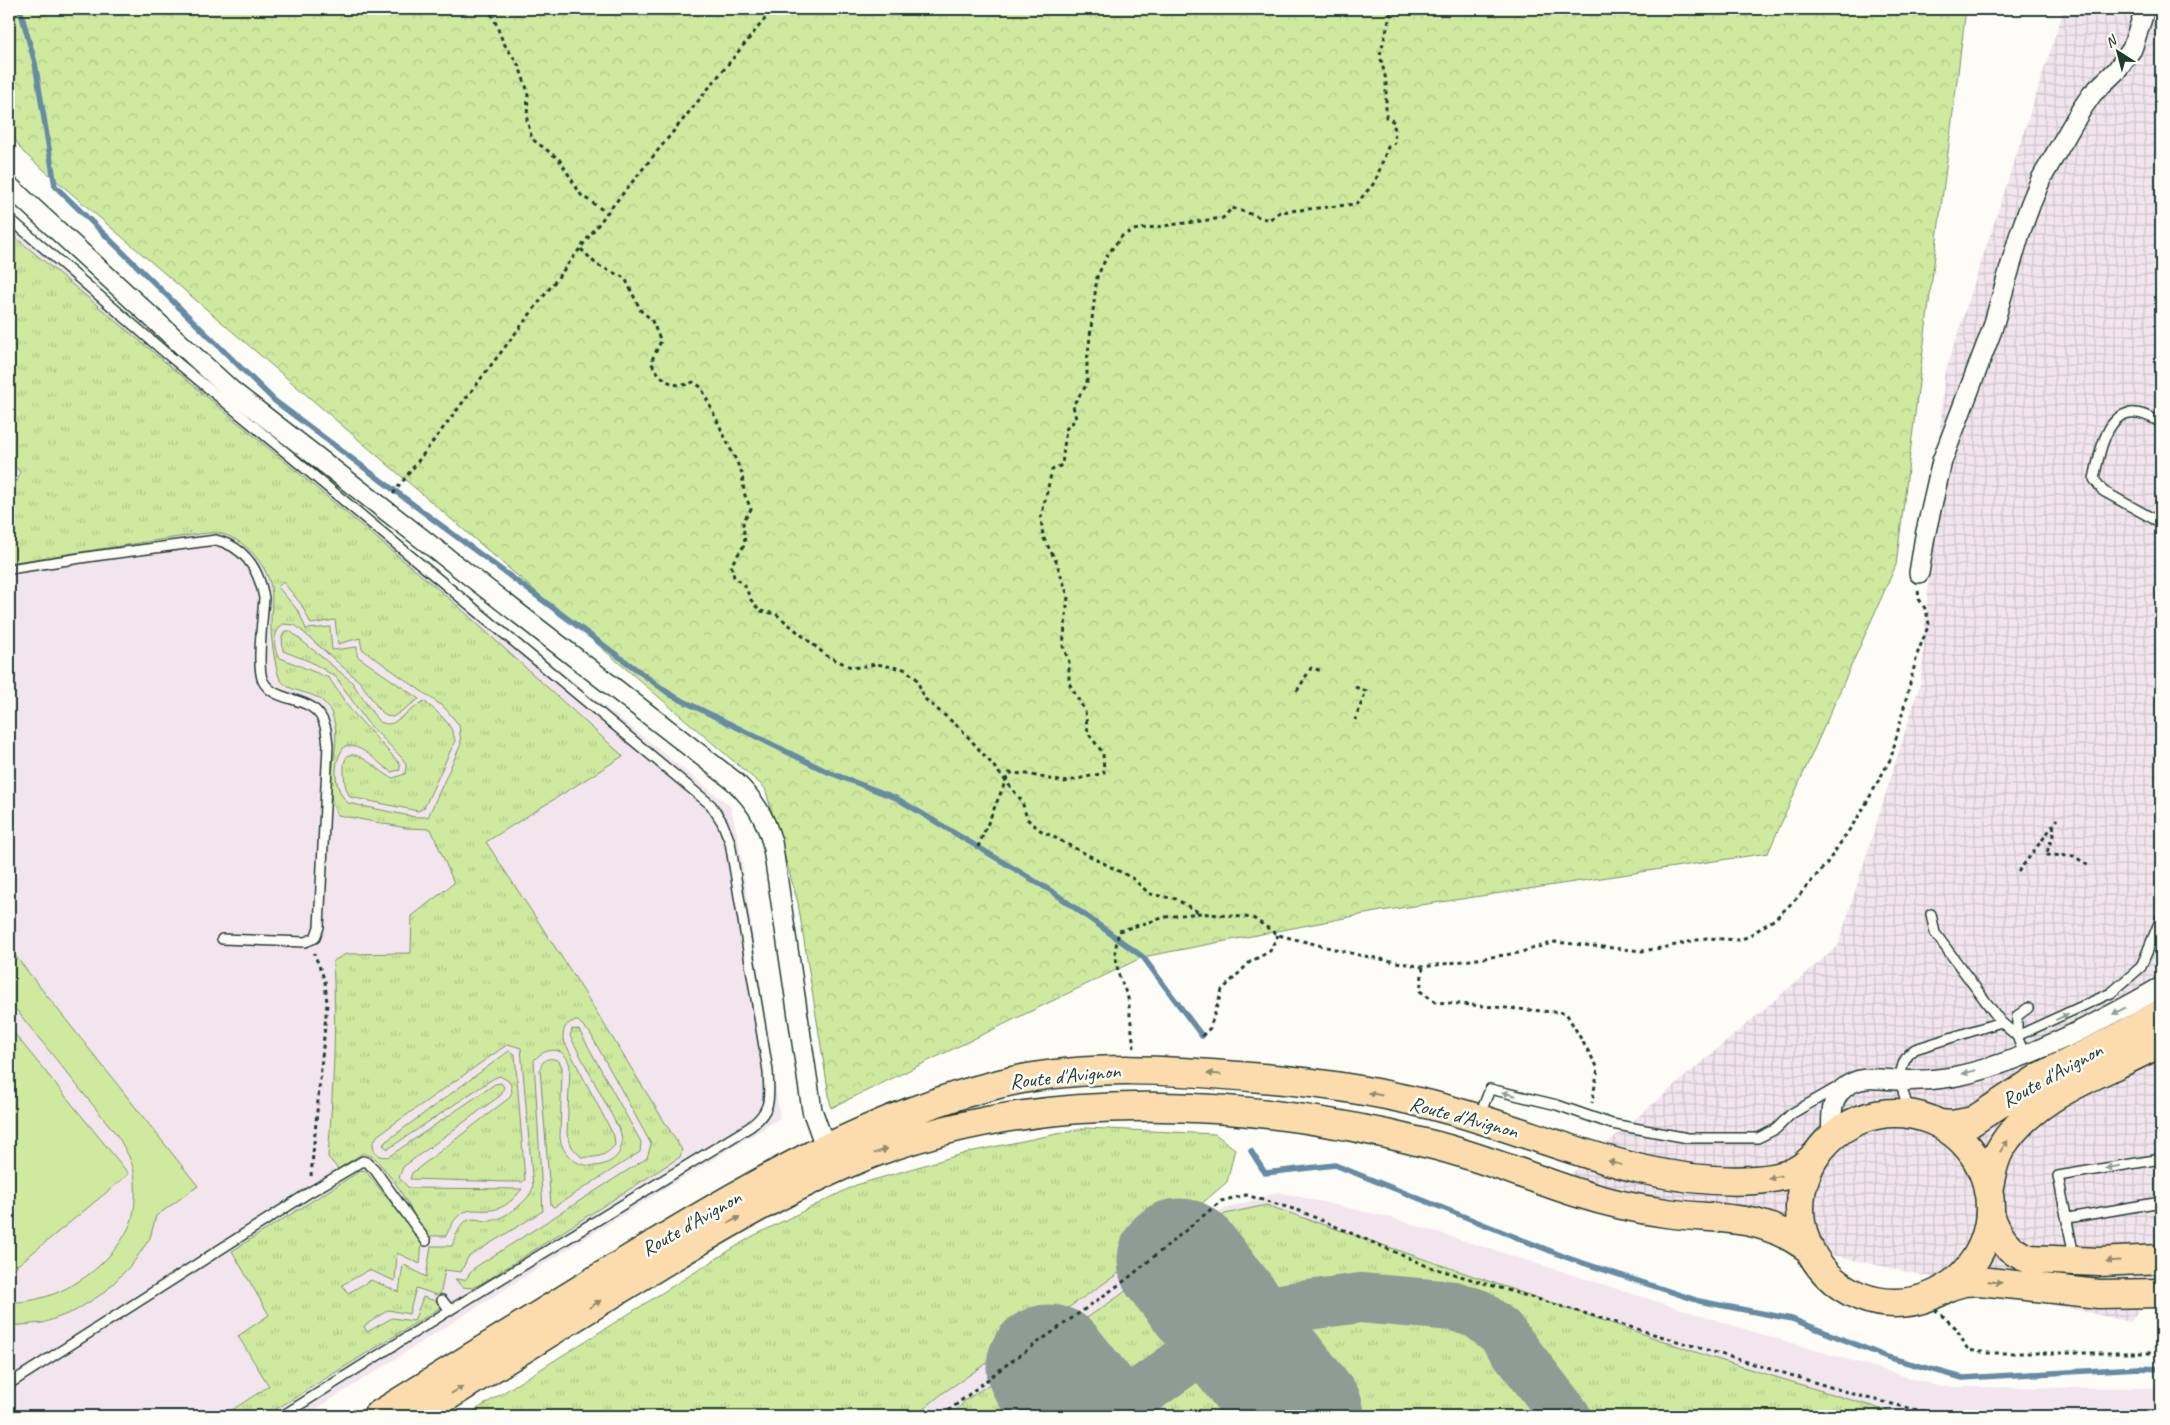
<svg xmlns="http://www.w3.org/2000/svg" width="2170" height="1425" font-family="Caveat,sans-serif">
<defs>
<pattern id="industrial-grid" width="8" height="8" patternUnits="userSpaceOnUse" patternTransform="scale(1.25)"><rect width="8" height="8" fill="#f2e5ed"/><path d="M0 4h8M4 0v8" fill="none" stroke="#cfc5cc"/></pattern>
<pattern id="grass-tufts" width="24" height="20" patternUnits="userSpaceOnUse" patternTransform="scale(1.25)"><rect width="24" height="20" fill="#cfe99f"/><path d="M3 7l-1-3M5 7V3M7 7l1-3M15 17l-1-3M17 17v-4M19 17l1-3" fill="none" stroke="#b1c98a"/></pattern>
<pattern id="forest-crowns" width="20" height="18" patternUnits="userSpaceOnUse" patternTransform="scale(1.25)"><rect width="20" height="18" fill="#cfe99f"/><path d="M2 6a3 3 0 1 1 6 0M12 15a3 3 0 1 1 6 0" fill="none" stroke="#b1c98a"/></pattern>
</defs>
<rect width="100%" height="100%" fill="#fdfcf7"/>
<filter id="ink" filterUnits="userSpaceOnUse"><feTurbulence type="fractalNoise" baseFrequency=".02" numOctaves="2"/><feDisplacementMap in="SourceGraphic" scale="10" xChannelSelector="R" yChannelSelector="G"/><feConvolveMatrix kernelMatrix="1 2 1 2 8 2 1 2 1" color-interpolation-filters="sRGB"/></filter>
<g filter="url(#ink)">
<path fill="#f2e5ed" d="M9 212 208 384 402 545 730 806 738 836 780 1118 600 1229 305 1416H9Z
M1278 1192 1392 1218 1760 1334 1941 1387 2161 1388V1416H900L1092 1279 1186 1221Z"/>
<path fill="url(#industrial-grid)" d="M2064 9H2161V1278L2131 1322 1550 1192 1838 946 1921 681 1944 376Z"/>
<path fill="url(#grass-tufts)" stroke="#77936a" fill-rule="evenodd" d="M9 232 451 600 623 756 486 842 576 979 682 1150 680 1157 484 1282 472 1288 462 1287 455 1279 465 1280 474 1268 647 1158 651 1144 590 1033 578 1021C566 1021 563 1028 563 1039L614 1136 615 1145C605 1157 596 1158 581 1157L572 1147 567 1134 570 1067C566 1046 547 1046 534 1060L543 1211 468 1257 461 1272 445 1270 440 1296 416 1288 409 1314 388 1310 364 1326 367 1332 392 1318 414 1321 423 1297 439 1302 443 1306 265 1416H235L232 1410 269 1386 238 1336 269 1315 232 1251 360 1171 365 1170 422 1242 420 1264 397 1253 395 1281 369 1270 342 1285 348 1293 371 1280 399 1292 403 1264 426 1277 431 1246H452C455 1238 458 1228 465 1222 472 1216 480 1221 488 1221 502 1221 530 1201 533 1187L521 1048 508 1044 378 1135 373 1143 374 1150 379 1156 388 1157 495 1084 501 1083 504 1087 501 1095 403 1167 399 1178 409 1188 522 1189C514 1199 504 1209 491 1210 486 1211 480 1210 475 1210 458 1210 452 1223 446 1236H427L396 1184 375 1158 363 1153 338 1169 328 1157C333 1092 337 1026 333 961L346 954 411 953 412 916 454 883 431 829 406 828 338 815C321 792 340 753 335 726 328 682 291 701 279 677 275 666 270 634 271 621 271 610 273 599 271 587 266 563 243 537 218 533 210 532 200 534 192 535L9 563V497L12 495 20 472 11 463 9 455ZM283 582 301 604 311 624 335 620 338 644 360 638 362 649 445 708 459 725 461 744 428 817H415L348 803C333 788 332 762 345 746 362 744 377 762 391 772L400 770V764L350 709 329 678 278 657C273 645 273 633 283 624L295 625 360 682 378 708 386 716 393 717 419 699 357 656V647L332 650 330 627 306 629 299 612 278 587Z
M285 631H290L351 681 379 722 387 724 393 723 424 701C438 713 452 722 455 741L424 808 418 811 350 797C345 789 344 779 344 770 343 733 380 774 393 778L405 774 406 765 403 759 366 721 336 677 311 662 283 651 282 637Z
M572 1029 579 1030 641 1142 640 1152 554 1207 551 1205 540 1070C542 1059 549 1056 559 1061L562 1067 560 1138C567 1181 634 1171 620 1131L570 1036Z
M509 1051 515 1054 525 1180 522 1182H510L410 1179 412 1173 509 1098 512 1092 510 1082 500 1076 494 1078 388 1149 383 1145 385 1142Z
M1086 1128 1215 1134 1235 1149 1227 1182 1125 1269 943 1393 921 1411 919 1416H466L751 1237 856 1185 969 1152Z
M1266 1205 1710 1357 1904 1416H1912H951L966 1400 1119 1296 1225 1214Z"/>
<path fill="url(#forest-crowns)" stroke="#77936a" d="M9 9H1966L1896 565 1768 853 1381 911 1143 957 831 1108 798 903 765 788 23 152 9 130Z"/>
<path fill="#cfe99f" stroke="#77936a" d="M9 948 198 1186 156 1216 150 1238 133 1263 105 1292 75 1311 43 1323 9 1326V1302C56 1304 109 1269 129 1227 135 1215 136 1194 135 1181 135 1164 125 1149 117 1135L9 1001Z
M9 1027 129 1174 9 1272Z"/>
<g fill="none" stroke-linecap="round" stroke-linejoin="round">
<path stroke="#658ca4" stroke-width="5.5" d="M20 9 35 63 55 186 275 401 442 526 671 695 828 772 896 798 1053 892 1143 957 1202 1036
M1251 1151 1265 1173 1335 1165 1568 1258 1699 1301 1792 1319 1887 1357 1963 1378 2138 1368 2161 1369"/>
<path stroke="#8e9c96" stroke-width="50" d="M1108 1416 1232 1327 1286 1308 1360 1298 1454 1306 1478 1314 1500 1331 1566 1416"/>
<path stroke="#8e9c96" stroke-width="125" d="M1180 1261 1302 1416
M1049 1367 1088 1416"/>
<defs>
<path id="lane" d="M9 218 167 354 711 805 722 822 730 842 768 1071C769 1098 773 1109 750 1127L450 1310 282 1416
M2161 423C2111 391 2102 441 2094 479L2103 491 2161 523
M9 569 94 556 216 540C245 547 259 570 264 598 263 615 256 668 263 681 276 706 315 692 325 726 327 732 327 739 328 745L319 927 315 938 305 942 222 939
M1931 914 1935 933 2001 1022 2017 1036 2111 993 2141 967 2161 918
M2024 1054 2017 1036V1016L2028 1008
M1911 1114C1902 1094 1893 1064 1915 1049L2001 1022
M1479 1117 1490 1089 1557 1105 1612 1124 1688 1138H1758L1776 1129 1791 1114 1838 1087
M2068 1218 2161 1202
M2065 1253 2071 1249 2072 1246 2058 1176 2161 1159
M442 1300 450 1310
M9 1384 310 1192 363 1161 368 1163 375 1170 426 1241"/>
<path id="street" d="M9 186 232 391 734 781C754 800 764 815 772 842L812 1110 826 1149
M1919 573 1925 536 1942 461 1992 330 2020 233 2031 203 2041 179 2081 110 2092 94 2116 71 2132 49 2145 9
M1832 1138C1831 1118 1829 1095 1850 1084 1864 1076 1880 1079 1895 1080 1913 1081 1934 1080 1952 1077 2021 1064 2101 1022 2161 987"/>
<path id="primary" d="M1800 1208a95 95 0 1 1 190 0a95 95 0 1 1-190 0Z
M1939 1124 1952 1125 1973 1121 2042 1076 2120 1037 2161 1014
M1988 1191C1991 1177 1993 1161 2001 1148 2035 1091 2108 1073 2161 1042
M377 1416C468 1360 557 1303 648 1248 756 1182 875 1114 999 1084 1086 1063 1174 1070 1262 1078 1326 1083 1392 1094 1453 1111 1553 1139 1649 1187 1755 1180 1769 1179 1787 1177 1799 1169 1806 1165 1811 1159 1817 1154
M416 1416C494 1367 572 1318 651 1270 723 1226 797 1182 876 1152 1049 1087 1252 1099 1429 1144 1480 1156 1528 1177 1578 1193 1606 1202 1636 1209 1666 1213 1723 1221 1757 1212 1808 1248"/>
<path id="highway" d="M1990 1214C1997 1235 2007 1252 2030 1259L2099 1262 2161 1259
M1947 1287 1964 1282 1980 1281 2099 1294 2161 1293"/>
</defs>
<use href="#lane" stroke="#1f3d34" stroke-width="12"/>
<use href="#street" stroke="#1f3d34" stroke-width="22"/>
<use href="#primary" stroke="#1f3d34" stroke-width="31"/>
<use href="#highway" stroke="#1f3d34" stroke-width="31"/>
<path stroke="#1f3d34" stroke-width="3" stroke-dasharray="4 4" stroke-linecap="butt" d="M211 9H213
M485 9 493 16 503 42 519 66 528 92 527 120 532 139 559 159 581 195 607 213
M581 249 597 265 625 278 641 311 651 319 661 341 651 362C659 378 674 391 693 382L701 387 742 473 744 493 751 509 743 522 745 544 731 565 734 577 745 586 751 600 760 611 776 614 827 656 853 668 876 664 904 669 916 678 925 699 962 730 991 763 1022 801 1027 819 1040 830 1132 878 1150 894 1176 899 1198 912
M393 494 607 213 773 9
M1355 687 1366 691 1355 720
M1297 691 1311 668 1323 671
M2053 825 2054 832 2046 855 2074 856 2090 867
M978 847 1009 773 1027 774 1064 782 1104 773 1103 753 1088 733 1085 711 1069 683V662L1063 646 1068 596 1056 561 1043 537 1041 518 1052 470 1062 465 1066 429 1076 419 1073 405 1087 384V362L1097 277 1108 254 1122 236 1133 230 1223 218 1232 208 1269 220 1280 212 1356 204 1375 182 1388 147 1395 143 1394 122 1386 117V80L1380 55 1392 9
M2018 872 2058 819
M1423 967 1420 991 1435 1002 1566 1013 1598 1068 1592 1103
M1202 1036 1210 1028 1222 990 1250 962 1270 951 1278 935
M1134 1048 1128 998 1118 973 1115 951 1119 931 1166 917 1198 913 1253 918 1278 935 1359 955 1423 967 1518 953 1555 942 1642 951 1667 947 1706 938 1739 940 1747 937 1775 919 1797 898 1827 863 1862 811 1891 758 1918 652 1929 624 1926 610 1919 599 1918 590
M311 1176 327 1004 325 981 314 953
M1923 1299 1956 1328 1968 1350 1988 1353H2161
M942 1416 1002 1368 1127 1279 1221 1201 1246 1195 1300 1211 1427 1266 1867 1398 1926 1412 2014 1416"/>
<use href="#lane" stroke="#fdfcf7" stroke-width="9"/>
<use href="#street" stroke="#fdfcf7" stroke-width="19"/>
<use href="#primary" stroke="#fcdcac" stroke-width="28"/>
<use href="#highway" stroke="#fcdcac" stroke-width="28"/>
</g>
<defs><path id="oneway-solid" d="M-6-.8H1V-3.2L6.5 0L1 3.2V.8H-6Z" transform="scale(1.25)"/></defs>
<g fill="#8e9c96">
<use href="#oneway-solid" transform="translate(2119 1011) rotate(152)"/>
<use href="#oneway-solid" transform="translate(2062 1017) rotate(-24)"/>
<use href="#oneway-solid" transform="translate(1969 1072) rotate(164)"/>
<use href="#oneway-solid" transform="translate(1509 1094) rotate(-166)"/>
<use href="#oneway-solid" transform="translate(2113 1167) rotate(170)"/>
</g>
<g fill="#8e8c70">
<use href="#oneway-solid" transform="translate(1214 1074) rotate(-176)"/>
<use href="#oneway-solid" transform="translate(1375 1094) rotate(-169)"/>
<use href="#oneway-solid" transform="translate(2004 1146) rotate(-57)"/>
<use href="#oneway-solid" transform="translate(881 1151) rotate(-19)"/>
<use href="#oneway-solid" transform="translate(1615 1163) rotate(-163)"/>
<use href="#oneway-solid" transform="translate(1775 1177) rotate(168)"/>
<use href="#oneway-solid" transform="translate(734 1220) rotate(-29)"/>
<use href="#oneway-solid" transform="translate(2113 1261) rotate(176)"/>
<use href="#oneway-solid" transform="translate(1995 1282) rotate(7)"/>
<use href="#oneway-solid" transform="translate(595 1304) rotate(-32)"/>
<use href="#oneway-solid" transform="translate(457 1390) rotate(-32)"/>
</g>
</g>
<g text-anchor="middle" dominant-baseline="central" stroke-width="5" stroke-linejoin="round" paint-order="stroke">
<g font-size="21" fill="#1f3d34" stroke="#fdfcf7">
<text transform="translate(2052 1075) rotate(-29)">Route d'Avignon</text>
<text transform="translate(1065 1076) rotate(-6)">Route d'Avignon</text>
<text transform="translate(1464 1117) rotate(15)">Route d'Avignon</text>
<text transform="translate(691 1223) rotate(-30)">Route d'Avignon</text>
</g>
</g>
<rect width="2170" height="1425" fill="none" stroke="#fdfcf7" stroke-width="30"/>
<rect x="15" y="15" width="2140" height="1395" fill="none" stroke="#1f3d34" stroke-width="2" filter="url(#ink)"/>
<g transform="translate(2118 52) rotate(324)" stroke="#fdfcf7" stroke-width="4" paint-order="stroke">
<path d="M0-4L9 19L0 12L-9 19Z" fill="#1f3d34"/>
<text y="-8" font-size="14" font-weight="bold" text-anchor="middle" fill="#1f3d34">N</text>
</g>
</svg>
